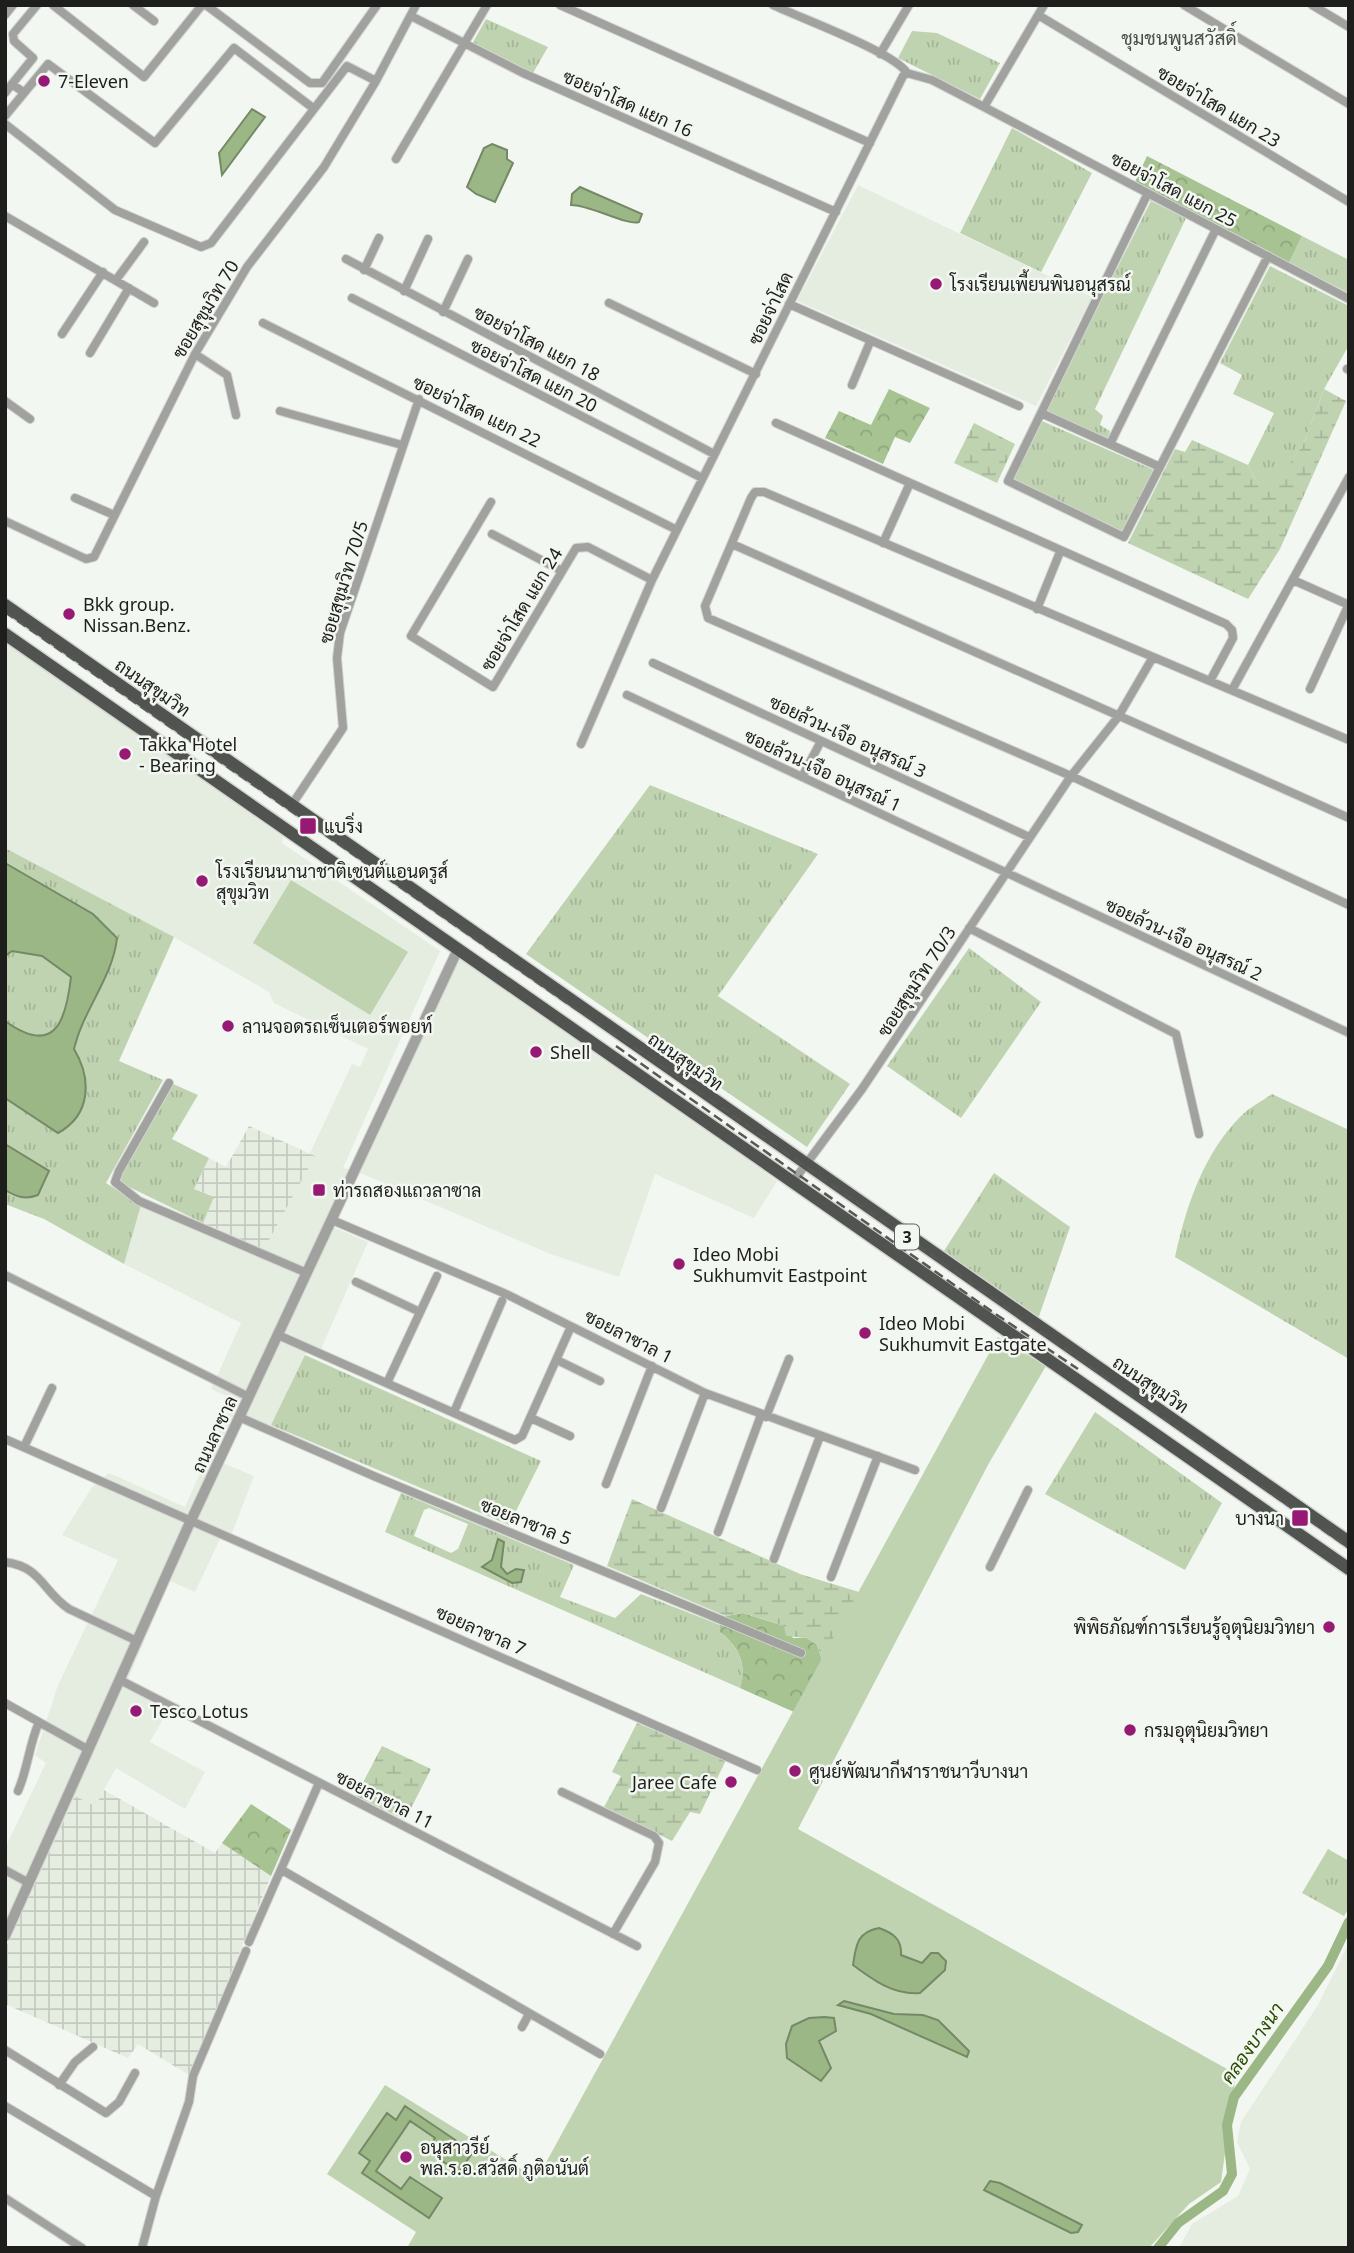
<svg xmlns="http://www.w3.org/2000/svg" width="1354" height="2253" font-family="'Noto Sans',Sarabun,sans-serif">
<defs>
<pattern id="industrial-grid" width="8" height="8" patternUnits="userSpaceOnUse" patternTransform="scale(1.75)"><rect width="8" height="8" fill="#e5ece0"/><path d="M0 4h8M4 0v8" fill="none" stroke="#c4cac0"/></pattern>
<pattern id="grass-tufts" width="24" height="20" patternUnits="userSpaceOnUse" patternTransform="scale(1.75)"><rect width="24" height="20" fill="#bfd3b1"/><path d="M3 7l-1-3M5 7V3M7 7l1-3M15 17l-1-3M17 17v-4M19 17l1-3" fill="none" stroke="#a4b598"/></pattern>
<pattern id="forest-crowns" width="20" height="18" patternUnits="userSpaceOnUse" patternTransform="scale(1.75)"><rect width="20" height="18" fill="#a6c391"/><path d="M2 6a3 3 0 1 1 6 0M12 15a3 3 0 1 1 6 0" fill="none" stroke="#8ea77d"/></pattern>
<pattern id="wetland-marsh" width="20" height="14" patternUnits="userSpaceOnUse" patternTransform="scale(1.75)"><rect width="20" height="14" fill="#bfd3b1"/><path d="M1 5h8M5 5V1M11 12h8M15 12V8" fill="none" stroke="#a4b598"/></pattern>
</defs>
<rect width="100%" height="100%" fill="#f3f7f1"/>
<path fill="#e5ece0" d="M858 185 1092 297 1036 406 797 301Z
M5 642 283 837 282 843 440 951 343 1168 358 1171 459 959 777 1181 754 1218 655 1174 619 1277 548 1253 358 1172 333 1227 368 1242 321 1349 310 1345 271 1425 245 1415 223 1463 254 1476 232 1533 220 1539 195 1592 170 1581 124 1688 168 1710 150 1742 205 1772 185 1809 116 1768 95 1806 75 1797 5 1949V1848L46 1763 35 1755 58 1685 118 1560 62 1535 92 1487 109 1473 185 1507 233 1399 211 1389 241 1323 124 1264 143 1197 264 1248 314 1156 310 1153 352 1064 360 1067 368 1049 274 1003 269 992 174 937 5 848Z
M1349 1943V2248H1179L1192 2224 1238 2196 1250 2169 1237 2142 1241 2122 1318 2005Z"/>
<path fill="url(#industrial-grid)" d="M249 1126 315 1156 264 1249 203 1223 214 1197 194 1189 209 1158 226 1167Z
M104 1790 215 1853 222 1843 271 1876 189 2075 138 2044 128 2058 5 2004V1949L75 1796 95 1806Z"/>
<path fill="url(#grass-tufts)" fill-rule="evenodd" d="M486 19 548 47 533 73 472 44Z
M912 31 937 33 1000 63 980 99 898 58Z
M1012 128 1092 173 1041 272 960 233Z
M1151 201 1186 218 1095 409 1103 416 1100 425 1110 431 1108 439 1045 411Z
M1302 236 1349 260 1347 292 1289 263Z
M1270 266 1349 306V345L1324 389 1304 443 1272 490 1255 479 1248 465 1274 413 1233 394 1242 375 1220 363Z
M1042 421 1154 470 1122 532 1013 479Z
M650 785 818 854 718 996 850 1084 807 1147 526 954Z
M5 848 174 937 119 1061 163 1080 106 1183 141 1205 124 1264 44 1219 5 1204V1190C17 1197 25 1200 38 1195L48 1172 5 1144V1098L30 1114 68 1128C89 1106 90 1076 74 1049L93 914 5 863Z
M969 948 1041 1002 961 1118 887 1066Z
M12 951 42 956 71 976C66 1021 55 1057 5 1021V956Z
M173 1084 198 1095 172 1139 209 1158 194 1189 214 1197 203 1223 121 1183 120 1177Z
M1272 1094 1349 1130V1359L1175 1257C1186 1207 1203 1154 1241 1116 1250 1107 1262 1101 1272 1094Z
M994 1173 1070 1227 1037 1322 942 1254Z
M305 1355 541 1461 509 1525 271 1425Z
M1095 1412 1222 1503 1185 1570 1045 1494Z
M401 1493 574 1565 560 1597 615 1618 641 1594 720 1625V1632C738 1646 748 1665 740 1688L385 1532ZM429 1508 468 1524 458 1549 451 1553 414 1536 424 1510Z
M1328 1849 1349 1861V1908L1344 1916 1302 1893Z"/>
<path fill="url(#forest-crowns)" d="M1147 156 1302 236 1289 263 1135 182Z
M889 389 930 408 910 443 895 437 883 464 825 438 839 411 871 425Z
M743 1613 784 1626 793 1638H807L817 1645 822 1660 794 1712 740 1688C748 1664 738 1646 720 1632V1625L726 1616Z
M251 1804 291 1830 271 1876 222 1843Z"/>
<path fill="url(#wetland-marsh)" d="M1324 389 1346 401 1280 549 1248 599 1128 543 1175 449 1185 452 1192 440 1248 465 1255 479 1272 489 1304 443Z
M974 423 1015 444 997 483 954 463Z
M632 1499 800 1574 859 1592 822 1660 817 1645 807 1638 786 1636 784 1626 743 1613 726 1616 607 1566Z
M637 1723 726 1760 700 1814 690 1812 672 1841 604 1807 621 1776 612 1772Z
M382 1746 431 1769 405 1820 356 1796Z"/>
<path fill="#bfd3b1" d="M291 880 408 952 370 1015 253 943Z
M998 1337 1046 1366 989 1463 798 1829 1236 2074 1221 2182 1189 2204 1149 2248H407L416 2232 327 2174 385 2085 537 2179Z"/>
<path fill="#9ab785" stroke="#758966" stroke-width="2" d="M252 109 265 117 222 175 219 153Z
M492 144 507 150V159L513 163 495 202 476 194 467 187 484 148Z
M580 187 642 214 639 222C627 226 591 205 571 205L572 194Z
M5 863 93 914 117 938C113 977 83 1010 74 1049 92 1079 91 1115 58 1133L5 1098V1021C55 1057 66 1021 71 977L42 956 12 951 5 956Z
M5 1144 49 1171 38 1195C25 1200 17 1197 5 1190Z
M498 1539 504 1542 501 1567 507 1574 516 1569 524 1570 521 1582 512 1583 482 1567 492 1560Z
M879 1928C893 1933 902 1939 901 1955L922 1963 931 1953H938L946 1961 945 1970 920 1993C893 1995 873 1980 853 1965 856 1945 857 1932 879 1928Z
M844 2001 894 2014 923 2015 938 2020 969 2051 967 2057 871 2014 838 2005Z
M824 2017 834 2018 836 2031 819 2041 831 2068 821 2081 787 2058 786 2044 792 2026 809 2018Z
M405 2106 473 2152 459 2172 427 2151 435 2138 410 2121 376 2171 401 2189 410 2177 442 2198 429 2218 362 2173 370 2161 359 2153 387 2113 396 2120Z
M990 2181 1000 2183 1082 2225 1078 2232 1071 2233 984 2190Z"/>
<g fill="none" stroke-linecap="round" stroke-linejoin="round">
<path stroke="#9ab785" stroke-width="10" d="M1158 2248 1178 2223 1223 2191 1232 2174 1227 2125 1234 2097 1328 1966 1349 1922"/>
<defs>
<path id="minor" d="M53 5 144 77 202 5
M133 5 154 21
M206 5 310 83H322L377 5
M560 5 870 143
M773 5C800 18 894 52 907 73
M1184 5 1349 104
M1312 5 1349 27
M5 15 13 5
M1038 15 1349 202
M411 16 523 73 836 212
M880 54 909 5
M12 84 33 58 14 41 13 34 37 5
M5 93 12 84 23 92
M984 107 1349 299
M5 116 48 64 155 143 234 48 313 108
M5 124 115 210 201 247 211 243 347 66 376 81
M396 159 487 5
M1148 193 1008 481 1124 537 1268 256
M5 216 154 303
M346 259 714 454
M364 270 379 238
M116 280 144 242
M404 291 428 239
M352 298 702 478
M609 303 756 374
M789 304 1019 406
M443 312 468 259
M263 323 677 530
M62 334 103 272
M90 353 129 288
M195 354 227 375 236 415
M1347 369 1349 370
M852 385 870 342
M5 401 30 419
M280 411 402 445
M1041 413 1160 467
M776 423 1226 624 1232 630 1233 638 1210 681
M1110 444 1216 229
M75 498 114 515
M491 502 411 636 493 687 576 548 588 547 652 580
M5 521 86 559 94 557 195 354 247 267 324 167 376 81 416 5
M492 534 562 571
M883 543 910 483
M732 544 1349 818
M1293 580 1349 605
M1037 609 1060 552
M653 663 1029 837
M1310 689 1349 604
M1232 690 1349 477
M627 695 1349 1033
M1349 740 764 492H755L751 498 705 606 708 618 1071 776 1349 905
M581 744 652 580 903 76 907 73 932 80 984 107 1044 5
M802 777 821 741
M291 806 343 728 337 658 340 633 419 399
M969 928 1176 1034 1199 1134
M169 1083 119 1171 115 1182 139 1201 307 1273
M792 1183 862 1089 1071 776 1118 717 1153 657
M332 1220 506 1294 705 1393 915 1470
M5 1275 249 1397
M356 1282 420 1312
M278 1335 515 1440 522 1436 569 1331
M557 1360 600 1381
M387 1383 437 1276
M454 1412 502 1301
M239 1417 376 1477 801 1653
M766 1417 789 1359
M531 1418 570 1436
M5 1439 757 1770
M24 1447 52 1388
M606 1484 652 1366
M661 1508 705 1393
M718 1532 761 1415
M774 1559 820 1436
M5 1562C42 1567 42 1591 69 1609L137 1641
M990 1567 1028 1490
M831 1577 878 1456
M120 1680 637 1946
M5 1703 89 1750
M18 1791C28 1768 29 1745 39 1722
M562 1792 654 1836 659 1843 655 1862 613 1934
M5 1870 29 1883
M282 1870 600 2054
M249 1942 319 1783
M522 2027 529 2014
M5 2050 106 2113 119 2102 135 2073
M59 2085 75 2062 93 2047
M5 2106 156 2196
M5 2198 82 2248
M142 2248 156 2196 189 2102 193 2076 246 1951"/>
<path id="tertiary" d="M5 1936 187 1529 458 949"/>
<path id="trunk" d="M5 605 1349 1542
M5 634 1349 1569"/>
</defs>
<use href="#minor" stroke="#d1d4cf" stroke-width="10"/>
<use href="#tertiary" stroke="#d1d4cf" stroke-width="12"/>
<use href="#trunk" stroke="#d1d4cf" stroke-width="15"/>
<use href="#minor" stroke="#a1a2a0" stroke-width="8"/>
<use href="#tertiary" stroke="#a1a2a0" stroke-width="10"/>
<use href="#trunk" stroke="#50534f" stroke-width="12"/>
<path stroke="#575855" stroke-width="2.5" stroke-dasharray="10 5" stroke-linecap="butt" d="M5 612 564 1001 661 1065 1349 1548
M616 1046 994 1313 1078 1369"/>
</g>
<g fill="#961a74" stroke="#f3f7f1" stroke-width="2.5">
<circle cx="44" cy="81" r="7"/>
<circle cx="936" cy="284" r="7"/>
<circle cx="69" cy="614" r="7"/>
<circle cx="125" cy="754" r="7"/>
<rect x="299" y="817" width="18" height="18" rx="3.5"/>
<circle cx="202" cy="881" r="7"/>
<circle cx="228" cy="1026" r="7"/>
<circle cx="536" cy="1052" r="7"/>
<rect x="312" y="1183" width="14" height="14" rx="3.5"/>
<circle cx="679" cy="1264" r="7"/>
<circle cx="865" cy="1333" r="7"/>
<rect x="1291" y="1509" width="18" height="18" rx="3.5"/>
<circle cx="1329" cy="1627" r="7"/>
<circle cx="136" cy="1711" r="7"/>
<circle cx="1130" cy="1730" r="7"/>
<circle cx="795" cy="1771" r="7"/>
<circle cx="731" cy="1782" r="7"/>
<circle cx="406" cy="2157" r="7"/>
</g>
<g text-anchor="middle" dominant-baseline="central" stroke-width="5" stroke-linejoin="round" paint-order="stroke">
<rect fill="#f3f7f1" stroke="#5e605d" stroke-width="2" x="895" y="1224.5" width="24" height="25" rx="5"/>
<g font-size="16" font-weight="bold" fill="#1e1f1d">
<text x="907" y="1237">3</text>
</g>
<g font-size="18" fill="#1e1f1d" stroke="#f3f7f1" text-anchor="start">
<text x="58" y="81">7-Eleven</text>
<text x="950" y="284">โรงเรียนเพี้ยนพินอนุสรณ์</text>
<text x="83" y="604">Bkk group.<tspan x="83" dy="21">Nissan.Benz.</tspan></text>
<text x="139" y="744">Takka Hotel<tspan x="139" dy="21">- Bearing</tspan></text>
<text x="324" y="826">แบริ่ง</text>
<text x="216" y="871">โรงเรียนนานาชาติเซนต์แอนดรูส์<tspan x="216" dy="21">สุขุมวิท</tspan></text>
<text x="242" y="1026">ลานจอดรถเซ็นเตอร์พอยท์</text>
<text x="550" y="1052">Shell</text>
<text x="333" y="1190">ท่ารถสองแถวลาซาล</text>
<text x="693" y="1254">Ideo Mobi<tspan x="693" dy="21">Sukhumvit Eastpoint</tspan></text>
<text x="879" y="1323">Ideo Mobi<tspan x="879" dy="21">Sukhumvit Eastgate</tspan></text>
<text x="1284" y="1518" text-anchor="end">บางนา</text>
<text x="1315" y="1627" text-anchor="end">พิพิธภัณฑ์การเรียนรู้อุตุนิยมวิทยา</text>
<text x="150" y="1711">Tesco Lotus</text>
<text x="1144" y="1730">กรมอุตุนิยมวิทยา</text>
<text x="809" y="1771">ศูนย์พัฒนากีฬาราชนาวีบางนา</text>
<text x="717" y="1782" text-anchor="end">Jaree Cafe</text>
<text x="420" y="2147">อนุสาวรีย์<tspan x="420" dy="21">พล.ร.อ.สวัสดิ์ ภูติอนันต์</tspan></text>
</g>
<g font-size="18" fill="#1e1f1d" stroke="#f3f7f1">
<text transform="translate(628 103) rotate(24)">ซอยจ่าโสด แยก 16</text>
<text transform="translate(1219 106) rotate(31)">ซอยจ่าโสด แยก 23</text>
<text transform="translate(1174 189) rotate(28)">ซอยจ่าโสด แยก 25</text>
<text transform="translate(770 308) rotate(-64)">ซอยจ่าโสด</text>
<text transform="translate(205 309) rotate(-59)">ซอยสุขุมวิท 70</text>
<text transform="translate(537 343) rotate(28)">ซอยจ่าโสด แยก 18</text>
<text transform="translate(534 375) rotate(27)">ซอยจ่าโสด แยก 20</text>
<text transform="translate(477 411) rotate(26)">ซอยจ่าโสด แยก 22</text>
<text transform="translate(343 582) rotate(-73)">ซอยสุขุมวิท 70/5</text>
<text transform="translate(521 609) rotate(-59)">ซอยจ่าโสด แยก 24</text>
<text transform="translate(153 687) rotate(35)">ถนนสุขุมวิท</text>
<text transform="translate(848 736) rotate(25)">ซอยล้วน-เจือ อนุสรณ์ 3</text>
<text transform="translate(823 770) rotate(25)">ซอยล้วน-เจือ อนุสรณ์ 1</text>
<text transform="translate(1184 939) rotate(25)">ซอยล้วน-เจือ อนุสรณ์ 2</text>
<text transform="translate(916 981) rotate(-57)">ซอยสุขุมวิท 70/3</text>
<text transform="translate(686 1061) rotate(35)">ถนนสุขุมวิท</text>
<text transform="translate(629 1336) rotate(27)">ซอยลาซาล 1</text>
<text transform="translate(1151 1384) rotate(34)">ถนนสุขุมวิท</text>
<text transform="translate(214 1434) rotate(-65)">ถนนลาซาล</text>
<text transform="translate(526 1521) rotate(22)">ซอยลาซาล 5</text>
<text transform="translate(481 1630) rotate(24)">ซอยลาซาล 7</text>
<text transform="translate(385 1799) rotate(27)">ซอยลาซาล 11</text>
</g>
<g font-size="19" fill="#4b4e49" stroke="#f3f7f1">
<text x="1179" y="38">ชุมชนพูนสวัสดิ์</text>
</g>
<g font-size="19" font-style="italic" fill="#2a4c00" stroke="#f3f7f1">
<text transform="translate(1252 2043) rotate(-55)">คลองบางนา</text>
</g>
</g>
<rect width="1354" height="2253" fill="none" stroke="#1e1f1d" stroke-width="14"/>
</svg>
